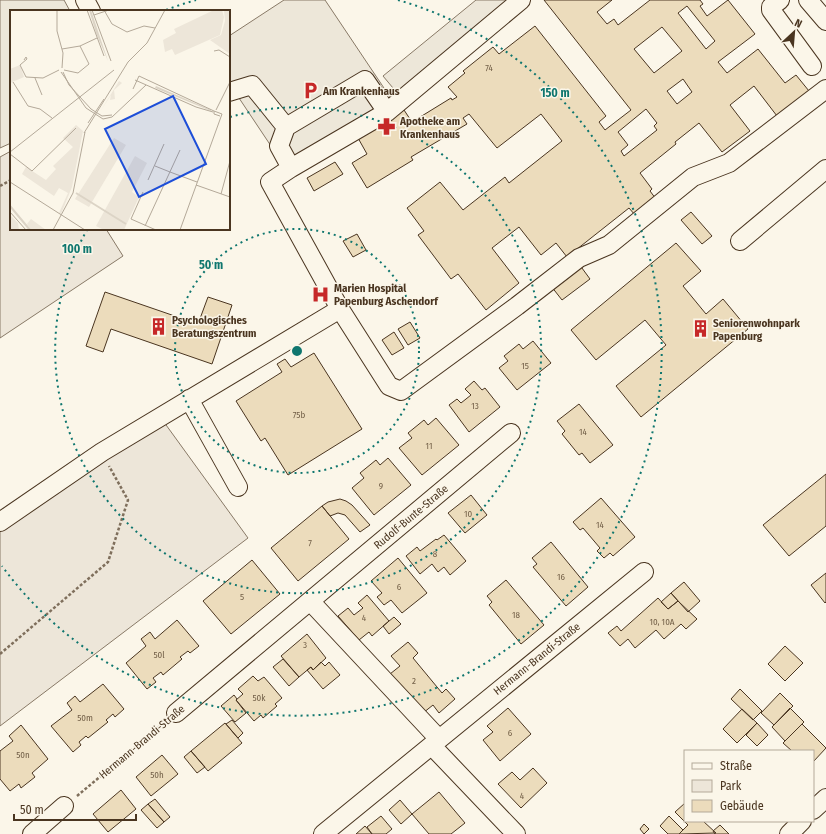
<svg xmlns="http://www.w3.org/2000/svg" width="826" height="834" font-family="'Fira Sans Condensed',sans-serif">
<rect width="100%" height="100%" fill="#fbf6e9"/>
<path fill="#ede6d9" stroke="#887966" d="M11 151V229H106L123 256 0 338V157Z
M161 418 248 538 0 726V529Z"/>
<path fill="#ede7d9" stroke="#887966" d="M0 0H64L70 11H11V143L0 148Z
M284 0H325L392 100 285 167 229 83V36Z
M476 0H520L403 100 383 76Z"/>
<path fill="#ecdcbc" stroke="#4a3520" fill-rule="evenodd" d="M544 0H612L597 12 607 24 614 19 618 25 650 0H700L703 4 700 6 707 16 728 0 755 34 718 62 727 73 758 49 785 83 796 75 809 91 777 116 754 86 730 105 750 131 722 152 699 123 675 142 676 144 640 173 652 189 650 191 656 199 635 215 629 208 567 257 556 243 541 255 519 227 492 248 519 283 486 310 458 274 451 279 418 235 424 231 407 208 440 182 463 210 505 177 509 183 562 141 541 114 497 148 469 114 463 118 467 124 411 157 413 160 367 188 352 163 367 154 358 138 404 110 412 122 451 98 452 100 457 97 448 87 465 73 463 71 493 47 499 54 535 26 606 116 599 122 605 130 631 110ZM687 6 715 41 706 49 678 13ZM662 27 682 51 654 73 634 49ZM683 79 692 92 677 104 667 91ZM646 109 657 123 654 126 657 130 624 156 621 151 628 145 618 132Z
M335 162 343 174 314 191 307 178Z
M691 212 712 236 702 244 681 220Z
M357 234 366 250 353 257 343 241Z
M676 243 701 271 683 286 706 314 723 299 748 329 641 417 616 386 666 345 645 320 596 360 571 330Z
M579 264 590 279 562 300 551 286Z
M105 292 198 324 208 297 232 305 212 364 111 329 103 352 86 346Z
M410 322 420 338 408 345 398 329Z
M394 332 404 348 392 355 382 340Z
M533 341 551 363 517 390 499 368 508 361 504 356 519 344 523 349Z
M314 353 362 429 288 475 265 438 261 441 236 401 282 372 277 364 285 359 291 367Z
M474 381 482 390 485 388 500 407 469 432 449 405 457 399 461 403 471 395 465 389Z
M579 404 613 445 590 463 582 453 579 455 562 434 565 431 557 421Z
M436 418 459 445 422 475 399 448 412 438 408 433 424 420 428 425Z
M388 458 411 485 374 515 352 488 364 478 360 473 376 460 380 465Z
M826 474V526L789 556 763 525Z
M471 495 487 515 465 533 448 513Z
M601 498 635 537 613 556 610 553 604 558 597 551 600 548 583 528 580 530 573 522Z
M340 499 346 501 352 505 370 525 360 532 345 515 338 513 330 516 322 506 328 502Z
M322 506 349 539 298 581 271 548Z
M444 535 466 561 450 575 444 567 438 572 432 564 420 574 406 556 417 547 420 551 436 539 437 540Z
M551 542 588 587 566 606 533 567 537 564 532 558Z
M398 558 427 593 402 613 391 600 384 605 377 597 382 593 371 581Z
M252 560 280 594 231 634 203 601Z
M826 573V602L825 603 811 585Z
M506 580 544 625 521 644 489 605 492 602 487 596Z
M684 582 700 601 688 612 671 593Z
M671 593 678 601 668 609 661 602Z
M367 595 389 621 372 636 369 632 359 640 338 616 348 608 354 615 363 608 358 603Z
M658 598 668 609 678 601 697 619 686 629 681 624 664 639 656 630 635 648 628 639 620 646 608 633 617 626 621 631Z
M394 617 401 624 389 634 383 626Z
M177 620 199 646 190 653 188 651 180 657 182 659 163 675 161 672 153 678 156 682 147 689 126 663 146 646 141 639 150 632 155 639Z
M307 634 326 658 313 670 311 667 299 677 281 656Z
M408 642 418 653 413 658 442 693 446 689 455 699 439 713 433 705 423 713 390 674 400 666 391 656Z
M785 646 803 663 785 681 768 664Z
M283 659 299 677 289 686 273 667Z
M321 662 325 666 329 662 340 675 323 689 307 670 311 667 313 670Z
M253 676 258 681 264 677 282 698 275 704 277 706 263 718 261 715 254 721 236 700 243 694 238 689Z
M103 684 124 709 115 717 113 714 106 720 108 722 88 738 86 736 79 742 81 745 73 752 51 726 72 710 67 703 75 696 80 702Z
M740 689 762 711 753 720 731 699Z
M780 693 793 706 774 725 761 713Z
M234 695 237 699 236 700 246 713 235 722 221 706Z
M508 708 531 734 500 761 483 740 493 732 487 726Z
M790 708 804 722 785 741 772 727Z
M742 709 757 723 737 743 723 729Z
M232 720 243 733 238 738 226 724Z
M225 723 242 743 208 771 191 751Z
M757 723 768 735 757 746 746 735Z
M802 724 826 748 813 762V751H792L783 743Z
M21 725 48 759 32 773 35 777 21 788 19 784 10 791 0 779V751L13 741 9 736Z
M191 751 205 767 197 773 184 757Z
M162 755 178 774 151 796 136 777Z
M533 768 547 783 521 808 498 784 512 772 520 780Z
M121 790 136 809 108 832 93 814Z
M439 792 465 823 451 834H429L412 814Z
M155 799 170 817 164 822 148 804Z
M400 800 412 814 401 824 389 810Z
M685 803V821H703L716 833 679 834 688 825 675 812Z
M148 804 164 822 157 828 141 810Z
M381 816 392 829 386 834H372L367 827Z
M669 816 683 830 679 834H668L660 826Z
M644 824 649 829 644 834 640 829Z
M720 825 729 834H715L713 831Z
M365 826 372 834H356Z"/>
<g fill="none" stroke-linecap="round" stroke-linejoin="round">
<defs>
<path id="minor" d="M85 0 91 11
M780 0 771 7V10L812 66
M808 0 826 21
M229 92 252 85 286 127
M291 168 279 146 286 127 365 80 387 112
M740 241 826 169
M340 309 389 386 401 391 517 306 579 258 609 245 693 177 729 163 826 89
M189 399 238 487
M0 522 102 452 340 309 270 182 291 168 387 112 521 0
M310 601 439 739
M176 713 511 433
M432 746 516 834
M813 810 826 798
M32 834 64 806
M323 834 644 572
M789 834 802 821"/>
</defs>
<use href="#minor" stroke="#4a3520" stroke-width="20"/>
<path stroke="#7f6f5c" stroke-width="2.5" stroke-dasharray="3 2" stroke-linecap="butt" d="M0 186 11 180
M0 654 108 562 128 500 109 466
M77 796 164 723"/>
<use href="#minor" stroke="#fbf6e9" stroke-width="18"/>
</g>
<g fill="none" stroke="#0f766e" stroke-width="2" stroke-dasharray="2 4">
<circle cx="297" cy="351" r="122"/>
<path d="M230 117A243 243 0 1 1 87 230"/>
<path d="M166 10A365 365 0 0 1 196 0M398 0A365 365 0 1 1 2 566"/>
</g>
<defs>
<symbol id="parking-bare" viewBox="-9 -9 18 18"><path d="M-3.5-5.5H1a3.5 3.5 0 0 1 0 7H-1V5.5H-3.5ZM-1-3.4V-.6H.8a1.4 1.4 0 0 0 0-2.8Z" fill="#c62828" stroke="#fbf6e9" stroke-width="2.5" paint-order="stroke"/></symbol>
<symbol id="pharmacy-bare" viewBox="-9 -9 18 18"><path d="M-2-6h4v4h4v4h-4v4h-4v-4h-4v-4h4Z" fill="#c62828" stroke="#fbf6e9" stroke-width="2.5" paint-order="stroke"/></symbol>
<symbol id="hospital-bare" viewBox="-9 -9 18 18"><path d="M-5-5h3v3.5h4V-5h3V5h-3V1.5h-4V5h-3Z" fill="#c62828" stroke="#fbf6e9" stroke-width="2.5" paint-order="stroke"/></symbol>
<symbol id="building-bare" viewBox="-9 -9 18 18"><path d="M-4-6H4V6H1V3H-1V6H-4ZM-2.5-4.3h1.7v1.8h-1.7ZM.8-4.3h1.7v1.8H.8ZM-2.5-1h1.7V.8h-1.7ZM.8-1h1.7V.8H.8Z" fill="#c62828" stroke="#fbf6e9" stroke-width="2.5" paint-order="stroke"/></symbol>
</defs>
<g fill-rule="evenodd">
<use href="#parking-bare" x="298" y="78" width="25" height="25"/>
<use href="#pharmacy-bare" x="374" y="114" width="25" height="25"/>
<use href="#hospital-bare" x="308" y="282" width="25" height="25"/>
<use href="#building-bare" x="146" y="314" width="25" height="25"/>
<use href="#building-bare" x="688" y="316" width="25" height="25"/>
</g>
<g text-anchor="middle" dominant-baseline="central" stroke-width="3" stroke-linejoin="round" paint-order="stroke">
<g font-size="9" fill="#725f47">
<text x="489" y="68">74</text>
<text x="525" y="366">15</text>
<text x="475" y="406">13</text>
<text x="299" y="415">75b</text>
<text x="583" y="432">14</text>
<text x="429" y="446">11</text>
<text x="381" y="486">9</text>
<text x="468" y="514">10</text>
<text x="600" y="525">14</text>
<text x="310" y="543">7</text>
<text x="435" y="554">8</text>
<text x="561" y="577">16</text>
<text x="399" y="587">6</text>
<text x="242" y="597">5</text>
<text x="516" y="615">18</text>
<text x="364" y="618">4</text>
<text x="662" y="622">10, 10A</text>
<text x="305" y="645">3</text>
<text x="159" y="655">50l</text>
<text x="414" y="681">2</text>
<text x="259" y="698">50k</text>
<text x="85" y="718">50m</text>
<text x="510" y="733">6</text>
<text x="23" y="755">50n</text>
<text x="157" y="775">50h</text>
<text x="522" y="796">4</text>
</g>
<g font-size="11" font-weight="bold" fill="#4a3520" stroke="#fbf6e9" text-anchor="start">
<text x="323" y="91">Am Krankenhaus</text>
<text x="400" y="121">Apotheke am<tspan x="400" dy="13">Krankenhaus</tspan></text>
<text x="334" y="288">Marien Hospital<tspan x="334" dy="13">Papenburg Aschendorf</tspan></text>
<text x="172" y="320">Psychologisches<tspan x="172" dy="13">Beratungszentrum</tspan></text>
<text x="713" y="323">Seniorenwohnpark<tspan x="713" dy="13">Papenburg</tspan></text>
</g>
<g font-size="11" fill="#4a3520" stroke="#fbf6e9">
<text transform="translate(411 517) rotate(-40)">Rudolf-Bunte-Straße</text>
<text transform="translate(537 659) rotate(-39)">Hermann-Brandi-Straße</text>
<text transform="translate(142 742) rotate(-40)">Hermann-Brandi-Straße</text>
</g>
</g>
<g transform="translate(10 10)">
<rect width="220" height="220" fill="#fbf6e9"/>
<path d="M204 0H212L214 7 210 25 165 45 162 39 155 42 153 30 166 23 164 19ZM214 0H220V44L200 30 211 25 215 11ZM10 55 14 67 0 73V59ZM109 71 112 73 104 80 105 89 100 90 101 85 90 102ZM66 115 73 121 62 177 51 204 49 203 58 183 49 178 44 186 12 164 16 157 36 170 46 159 43 156 63 137 53 128ZM104 128 116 135 79 197 65 189ZM125 146 137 153 122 182 129 187 114 220H94L86 216ZM0 205 8 213 9 220H0ZM21 209 36 220H21L17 214Z" fill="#ede6d9"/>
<path d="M79 0H81L98 51 86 23ZM146 76 201 100V101L145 78Z" fill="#dcd4c6"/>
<path fill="none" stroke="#dcd4c6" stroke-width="2" d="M66 183 116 214M0 196 20 220"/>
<path fill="none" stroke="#b4a999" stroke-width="1" d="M47 0V21L53 43 52 58M77 0 94 46M82 0 101 51M94 0 102 14 117 22 134 16 145 18M84 5 99 0M70 36 87 28M52 39 70 36 79 54 68 63 54 60M204 41 209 40 220 47M14 50 16 47 17 49 10 55 16 67 33 68 49 60M51 62 76 98 93 109 102 107 136 75M53 62 59 75 81 99 92 106 102 105M25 68 32 85M125 70 186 97 203 102M3 72 18 96 30 99 42 108M123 79 129 66 204 101M206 100 220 72M78 113 94 89M74 123 118 52 137 33 155 0M0 142 104 60M0 144 22 161 66 118M145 156 160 162M160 162 187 172M138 170 154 134M0 172 75 220M186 175 220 187M133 182 121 209 146 220M211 184 220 151M0 202 16 220M135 216 170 140M43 220 63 183 75 122M170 220 212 104 204 101V104L210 106"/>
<path fill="#1d4ed8" fill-opacity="0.15" stroke="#1d4ed8" stroke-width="2" d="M163 86 196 154 129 187 95 119Z"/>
<rect width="220" height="220" fill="none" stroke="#4a3520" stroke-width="2"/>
</g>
<circle cx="297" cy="351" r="6" fill="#0f766e" stroke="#fbf6e9" stroke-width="2"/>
<g font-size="12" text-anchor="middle" font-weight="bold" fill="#0f766e" stroke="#fbf6e9" stroke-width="3" stroke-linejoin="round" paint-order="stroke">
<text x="555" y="97">150 m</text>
<text x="77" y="253">100 m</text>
<text x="211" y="269">50 m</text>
</g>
<rect x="684" y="750" width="130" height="72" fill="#fbf6e9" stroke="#b4a999"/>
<rect x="692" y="763" width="20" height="6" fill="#fbf6e9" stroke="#b4a999"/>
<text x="720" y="770" font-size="12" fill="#4a3520">Straße</text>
<rect x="692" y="780" width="20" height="12" fill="#ede6d9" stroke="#b4a999"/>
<text x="720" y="790" font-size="12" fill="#4a3520">Park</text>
<rect x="692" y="800" width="20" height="12" fill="#ecdcbc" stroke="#b4a999"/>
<text x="720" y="810" font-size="12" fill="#4a3520">Gebäude</text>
<g transform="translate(794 32) rotate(26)" stroke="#fbf6e9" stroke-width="3" paint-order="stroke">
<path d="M0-3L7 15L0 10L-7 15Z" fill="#4a3520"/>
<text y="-6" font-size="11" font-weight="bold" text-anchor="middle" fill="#4a3520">N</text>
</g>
<path d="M14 814v6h122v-6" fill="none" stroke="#4a3520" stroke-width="2"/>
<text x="20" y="814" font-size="12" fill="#4a3520" stroke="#fbf6e9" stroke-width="3" paint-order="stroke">50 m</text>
</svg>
